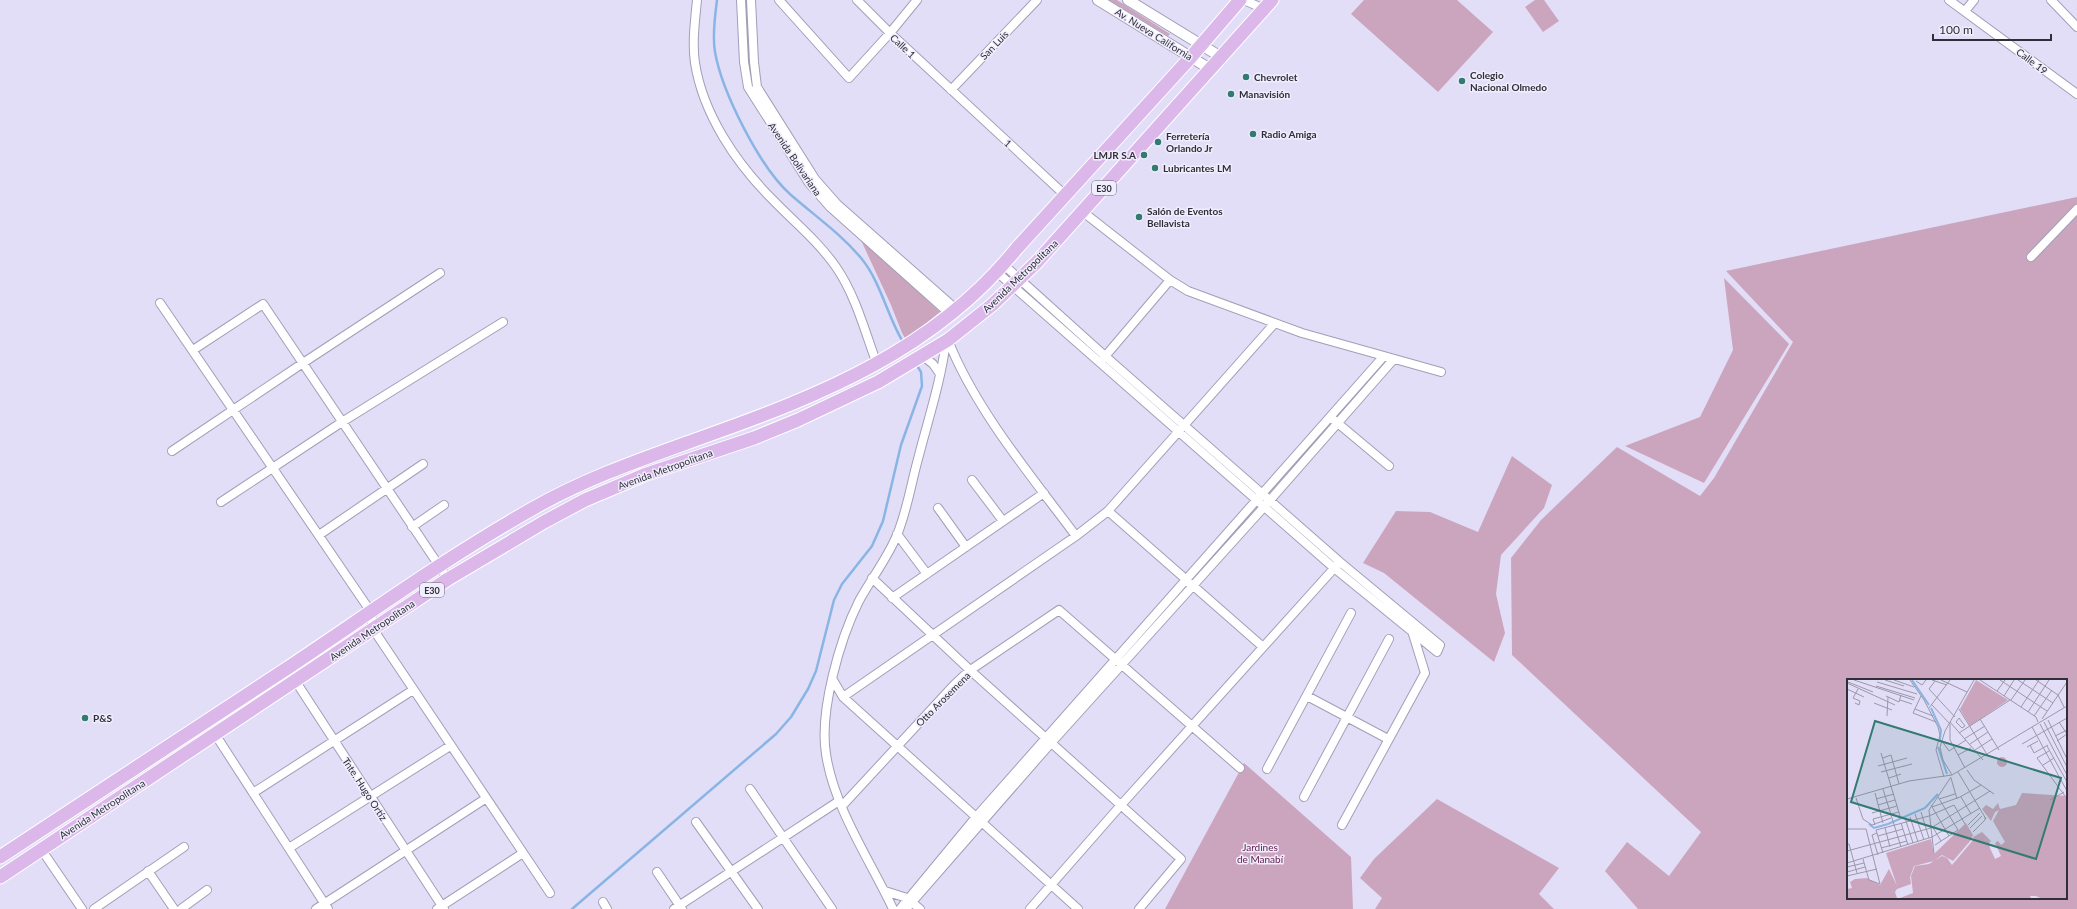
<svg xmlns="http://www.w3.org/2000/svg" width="2077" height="909" font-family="Lato,sans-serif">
<rect width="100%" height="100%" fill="#e3def8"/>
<path fill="#cba5be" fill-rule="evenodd" d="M1109 0H1117L1170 34 1168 36Z
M1364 0H1457L1493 32 1438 92 1351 14Z
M1535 0H1544L1559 21 1543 32 1525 7Z
M2077 197V909H1638L1605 871 1627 842 1669 876 1701 832 1512 655 1511 558 1541 520 1617 447 1700 496 1714 478 1793 342 1726 271ZM1848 680H2066V898H1848Z
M860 238 940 312 906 340 902 333 891 305Z
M1724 278 1789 344 1704 483 1625 446 1700 417 1733 350Z
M1512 456 1552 485 1544 508 1501 555 1496 594 1505 633 1494 662 1384 573 1363 563 1396 511 1430 512 1478 532Z
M1244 763 1351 857 1353 909H1165Z
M1437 799 1559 868 1539 894 1554 909H1375L1382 898 1360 878 1374 859Z"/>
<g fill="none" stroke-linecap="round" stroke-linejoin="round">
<path stroke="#89b5e5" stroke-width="2.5" d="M717 0C715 16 712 36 715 52 722 92 760 168 791 195 815 216 840 233 861 258 881 282 887 316 903 342
M572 909 776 734 791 717 808 689 816 671 834 600 842 584 872 546 883 521 901 445 922 386 921 372 916 364"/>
<defs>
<path id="minor" d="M697 0C695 21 692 43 695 63 703 114 736 163 772 199 793 221 818 241 836 267 856 296 865 332 877 364
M741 0 744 62 748 87 809 183 830 207 951 315
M751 0 754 62 757 87 815 179 837 204 957 310
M779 0 849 78 890 33 917 0
M857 0 890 33 1066 196
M1244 0 1264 9
M1949 0 2077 94
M2051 0 2077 27
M1965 11 1974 0
M951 90 1037 0
M1083 212 1170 280 1188 291 1302 333 1441 372
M2031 257 2077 209
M998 273 1334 568 1437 652 1440 645 1340 562 1105 356 1004 265
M160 303 371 612 373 629 550 893
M948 340C975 409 1032 477 1076 536
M193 350 263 304 448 579
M923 356 933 364 940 374
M1102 360 1170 280
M1334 420 1389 466
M172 451 303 363 440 273
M972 480 1003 521
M221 502 342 422 503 322
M938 508 966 547
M1108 511 1263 647
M412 527 444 505
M897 534 927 574
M319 535 423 464
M872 578 971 671 1181 859 1139 909
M892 598 1044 493
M287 668 444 909
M833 680 843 697 1078 909
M1307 696 1388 739
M843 697 1076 536 1108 511 1274 324
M215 734 328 909
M1267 769 1351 613
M750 789 832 909
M253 793 413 690
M1304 797 1389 639
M842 806 954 685 969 671 1059 610 1240 768
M696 822 758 909
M1342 825 1425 673 1413 634
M289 848 450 746
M41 849 82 909
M148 871 174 909
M657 872 682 909
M885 891 907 898 920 909
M603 902 607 909
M94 909 184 847
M181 909 207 890
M316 909 485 799
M437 909 523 853
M674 909 839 801
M893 909C870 860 834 808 826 754 819 711 840 639 859 601 871 579 887 559 897 535 907 511 911 484 918 459 928 420 941 381 946 341
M900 909 976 817 1383 357
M906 909 1051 743 1264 507 1393 360
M1030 909 1121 805 1337 565"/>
<path id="tertiary" d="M1098 0 1210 69
M1128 0 1221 57"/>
<path id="trunk" d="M0 857C95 794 191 732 286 669 367 615 447 557 532 509 586 478 645 458 703 437 822 395 936 349 1017 248L1191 57 1240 0
M0 877 448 579 544 522 585 500 644 475 754 438 798 420 878 382 948 340 992 305 1037 262 1272 0"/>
</defs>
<use href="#minor" stroke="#a39eb7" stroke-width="10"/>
<use href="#tertiary" stroke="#a39eb7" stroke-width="12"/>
<use href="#trunk" stroke="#fff" stroke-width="15"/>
<use href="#minor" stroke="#fff" stroke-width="8"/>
<use href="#tertiary" stroke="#fff" stroke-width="10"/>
<use href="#trunk" stroke="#dcb8ea" stroke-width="13"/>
</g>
<g fill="#327a72" stroke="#f0edfd" stroke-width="1.5">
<circle cx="1246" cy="77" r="4"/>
<circle cx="1462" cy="81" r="4"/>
<circle cx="1231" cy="94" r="4"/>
<circle cx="1253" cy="134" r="4"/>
<circle cx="1158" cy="142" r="4"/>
<circle cx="1144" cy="155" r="4"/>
<circle cx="1155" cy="168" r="4"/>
<circle cx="1139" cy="217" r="4"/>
<circle cx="85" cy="718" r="4"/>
</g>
<g text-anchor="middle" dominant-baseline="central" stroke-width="3" stroke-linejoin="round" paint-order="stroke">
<g fill="#f0edfd" stroke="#6a6773" stroke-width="1">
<rect x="1092" y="181" width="24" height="14" rx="3"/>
<rect x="420" y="583" width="24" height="14" rx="3"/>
</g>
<g font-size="9" font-weight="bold" fill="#302e38">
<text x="1104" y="188">E30</text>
<text x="432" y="590">E30</text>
</g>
<g font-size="10" fill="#302e38" stroke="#f0edfd">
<text transform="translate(1154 34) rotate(32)">Av. Nueva California</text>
<text transform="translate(994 45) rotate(-46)">San Luis</text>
<text transform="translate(903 46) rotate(43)">Calle 1</text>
<text transform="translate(2032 61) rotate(37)">Calle 19</text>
<text transform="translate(1008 143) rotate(43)">1</text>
<text transform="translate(795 159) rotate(56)">Avenida Bolivariana</text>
<text transform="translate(1020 276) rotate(-44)">Avenida Metropolitana</text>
<text transform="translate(665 469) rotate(-20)">Avenida Metropolitana</text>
<text transform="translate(372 630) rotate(-34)">Avenida Metropolitana</text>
<text transform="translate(943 699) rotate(-45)">Otto Arosemena</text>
<text transform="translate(365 789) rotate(57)">Tnte. Hugo Ortíz</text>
<text transform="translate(102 809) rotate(-33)">Avenida Metropolitana</text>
</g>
<g font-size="10" font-weight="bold" fill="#302e38" stroke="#f0edfd" text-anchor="start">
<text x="1470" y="75">Colegio<tspan x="1470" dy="12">Nacional Olmedo</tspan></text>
<text x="1254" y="77">Chevrolet</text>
<text x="1239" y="94">Manavisión</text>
<text x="1261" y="134">Radio Amiga</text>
<text x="1166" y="136">Ferretería<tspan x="1166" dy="12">Orlando Jr</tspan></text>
<text x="1136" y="155" text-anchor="end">LMJR S.A</text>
<text x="1163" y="168">Lubricantes LM</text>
<text x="1147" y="211">Salón de Eventos<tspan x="1147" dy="12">Bellavista</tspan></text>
<text x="93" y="718">P&amp;S</text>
</g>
<g font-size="10" fill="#622051" stroke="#f0edfd">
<text x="1260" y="847">Jardines<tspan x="1260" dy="12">de Manabí</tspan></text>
</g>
</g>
<g transform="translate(1847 679)">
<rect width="220" height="220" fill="#e3def8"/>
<path d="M129 1 161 21 123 47 113 30ZM150 83a5 5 0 1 1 10 0a5 5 0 1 1-10 0ZM175 114 220 117V219H193L189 217H183L184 219H53L66 214 64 197 68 187 82 185 95 177 100 179 105 186 127 160 126 158 135 153 144 162 142 164 143 169 148 180 154 177 148 164 151 162 154 166 158 163 146 142 152 131 148 133 144 142 135 130 139 126 146 130 151 124 153 130 169 126ZM119 144 126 156 124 161 106 182 95 176 87 182 67 187 63 198 64 205 50 210 48 213 50 219H0V210L5 209 3 203 8 200 20 199 33 206 42 190 50 207 39 174 84 160 87 175Z" fill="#cba5be"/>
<path fill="none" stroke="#89b5e5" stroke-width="2" d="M65 1 82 26M84 29 94 51 93 61M91 68 100 95M22 145 27 149 41 145 78 129 91 115"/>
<path fill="none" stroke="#9b98ab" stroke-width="1" d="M7 1 67 21M38 1 57 7M47 1 67 8M63 1 77 21 91 48 93 56 89 71 97 98M85 1 100 6M94 1 120 13M133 1 189 38 191 43M153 1 200 32M171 1 206 24M189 1 211 16 217 28M69 2 75 6 79 1M88 2 82 10 108 38M1 3 26 13M30 3 70 15M0 4 48 26M29 7 68 19M0 10 17 18M150 12 158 1M39 17 52 23 54 16M74 17 66 34 89 43M157 17 167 1M53 21 65 25M164 21 178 1M8 24 12 26 13 22 6 19 11 10M27 24 45 31M85 26 103 45M174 28 192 1M82 29 103 1M68 30 86 37M112 30 141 77M181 33 202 1M40 37 41 18M187 37 205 11M112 39 118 47 115 49 109 43ZM133 40 152 71M195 40 220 3M201 41 220 80M103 43 136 81M197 43 220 88M212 43 220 55M103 45V61L118 89M193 45 220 96M185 48 220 112M112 54 163 21M208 57 220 51M117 60 138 47M95 62 102 72 119 61M210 62 220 55M123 65 141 53M175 65 220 39M183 66 187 74 201 66M200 67 220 103M180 68 191 62M128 71 145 60M202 72 190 79 218 117M34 74 53 137M111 76 124 69M36 79 44 76 52 105M196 86 207 79M31 87 60 79M120 91 127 101 147 115M34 93 65 85M111 93 139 140M105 96 96 81 93 68 98 52 127 1M42 99 54 95M104 99 110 120M36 110 54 168M28 114 36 144M114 118 124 135M9 119 16 140 25 146 44 139M0 120 62 102 105 96 220 27M29 120 47 115M92 120 108 115M203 121 217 113M31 126 48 121M84 126 102 157M85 128 113 118 134 106M74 133 82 159M25 134 50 127M68 135 77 161M82 137 107 126 118 145M63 138 71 163M58 139 66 164M54 144 61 166M28 146 26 140 52 133M121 146 133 134M85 147 94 162M38 149 43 168M123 149 135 137M0 150H19L33 205 22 201 16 180M126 153 138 141V138M30 154 25 156 31 176M31 157 56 150M0 165H2L10 194M88 166 111 151 91 118M34 169 60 162M0 172 84 149 143 112M36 174 29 151 82 137M87 175 82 131 104 98M0 184 85 158 133 129M0 188 17 184M0 193 18 188M0 197 30 190"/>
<path fill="#327a72" fill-opacity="0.15" stroke="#327a72" stroke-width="2" d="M28 42 214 99 189 180 4 123Z"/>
<rect width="220" height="220" fill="none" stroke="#302e38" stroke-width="2"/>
</g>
<path d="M1933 34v6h118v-6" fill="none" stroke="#302e38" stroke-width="2"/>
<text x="1939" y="34" font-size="12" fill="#302e38" stroke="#f0edfd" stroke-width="3" paint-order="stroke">100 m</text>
</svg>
